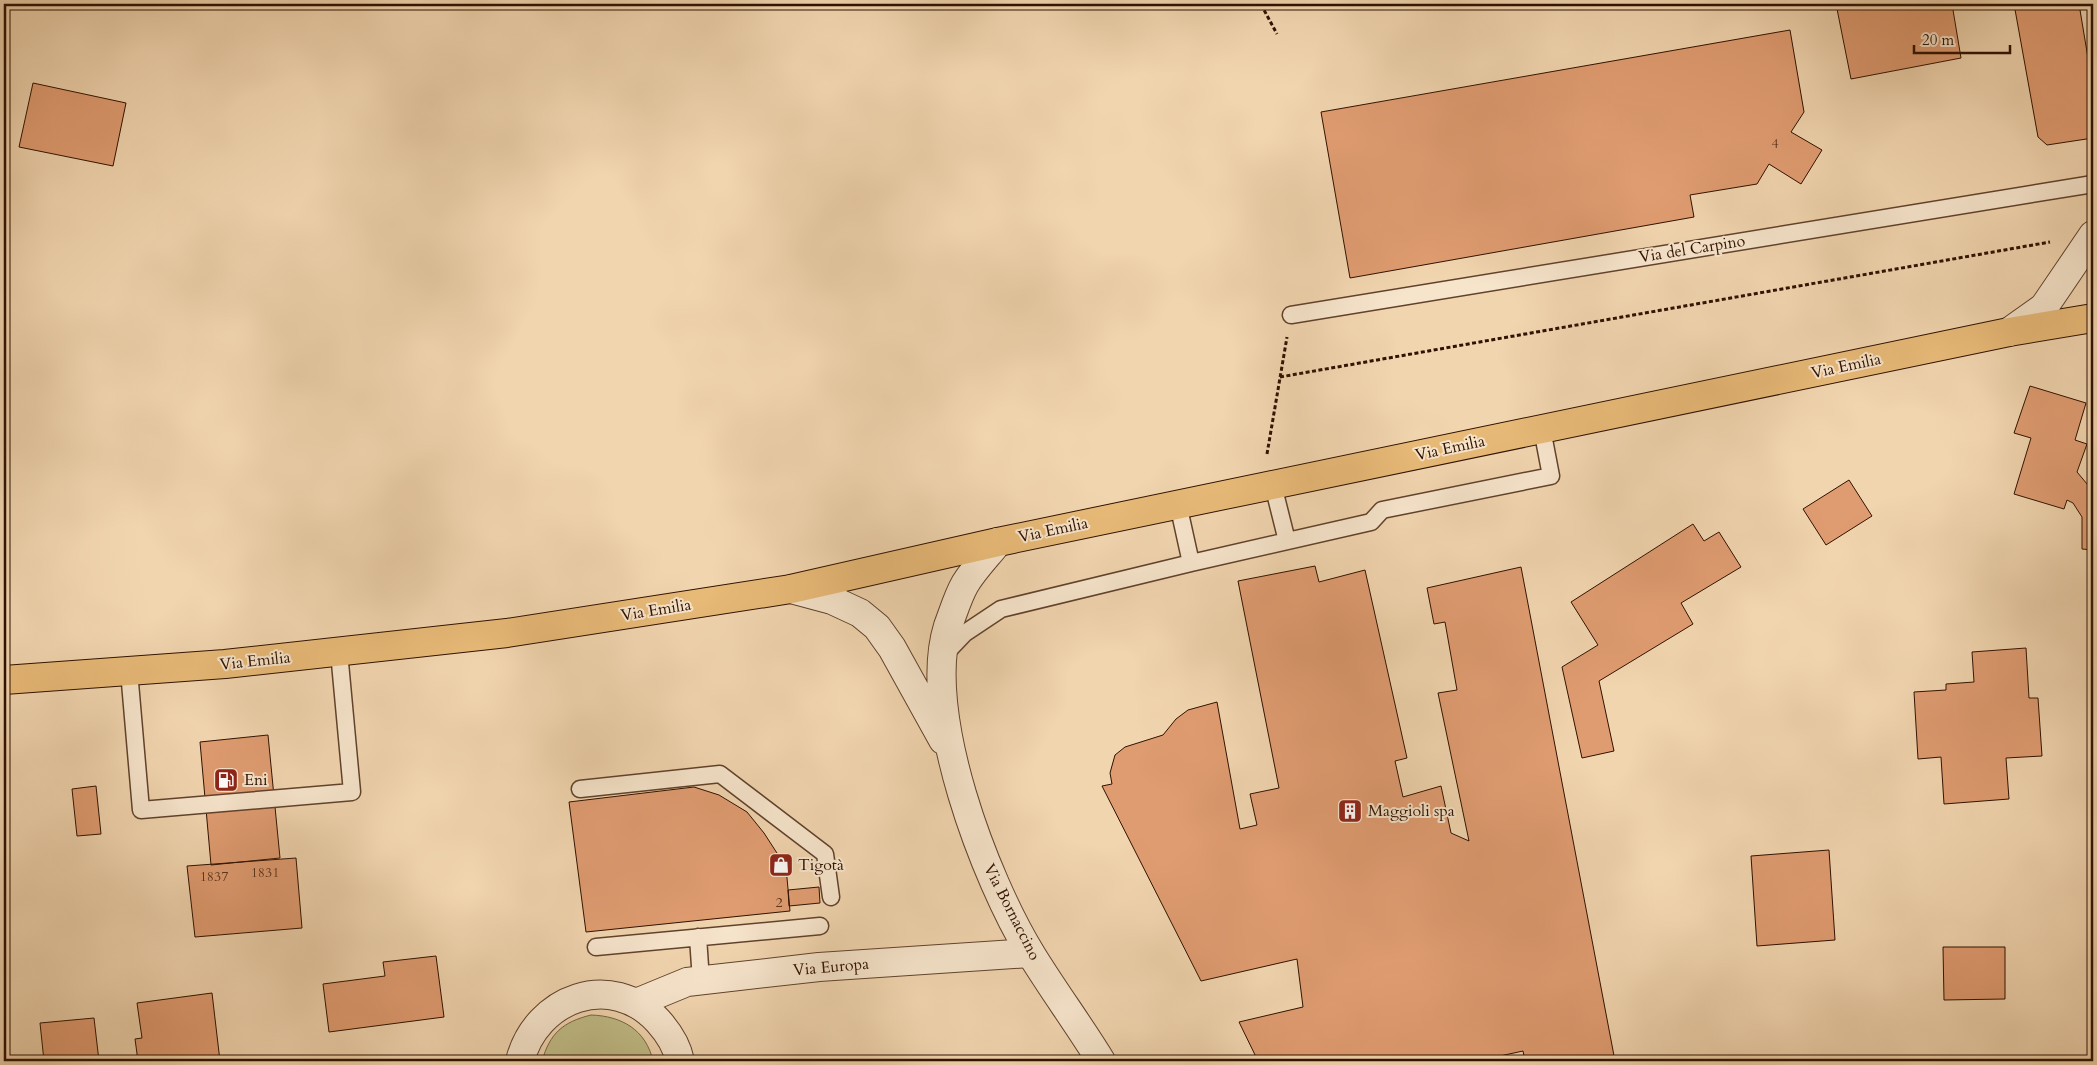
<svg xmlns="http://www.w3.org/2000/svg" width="2097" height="1065" font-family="Cardo,serif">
<rect width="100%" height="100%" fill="#f1d5af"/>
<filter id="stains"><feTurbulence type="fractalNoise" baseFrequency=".004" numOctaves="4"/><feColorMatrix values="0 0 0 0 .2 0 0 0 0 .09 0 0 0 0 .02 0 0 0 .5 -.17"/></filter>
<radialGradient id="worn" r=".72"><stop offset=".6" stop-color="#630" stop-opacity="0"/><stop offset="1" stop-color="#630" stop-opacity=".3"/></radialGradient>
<path fill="#c0bc86" stroke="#786643" d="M591 1015C622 1016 646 1030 653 1061H542C550 1033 563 1022 591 1015Z"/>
<path fill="#e09c71" stroke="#2f1100" d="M1836 4H1952L1961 58 1851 79Z
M2014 4H2079L2093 88V138L2047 145 2038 137Z
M1790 30 1804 112 1791 132 1822 150 1801 184 1769 164 1757 184 1690 195 1694 217 1350 278 1321 112Z
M33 83 126 103 113 166 19 147Z
M2030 386 2086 403 2075 440 2087 444 2077 472 2093 491V550L2082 549V517L2073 503 2067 500 2064 509 2014 494 2031 438 2014 433Z
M1849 480 1872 516 1826 545 1803 509Z
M1693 524 1704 541 1719 532 1741 567 1681 603 1693 624 1599 681 1614 751 1582 758 1562 667 1598 645 1571 602Z
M1315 566 1319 582 1365 570 1407 758 1395 761 1403 797 1441 786 1451 833 1469 841 1438 693 1457 690 1445 622 1434 624 1427 588 1521 567 1615 1061H1525L1523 1051 1477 1061H1258L1239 1022 1303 1007 1297 959 1201 981 1102 786 1112 784 1110 773 1115 755 1125 747 1163 735 1176 719 1188 710 1217 702 1240 829 1257 825 1250 794 1279 788 1238 581Z
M2026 648 2029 698H2038L2042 756 2006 758 2009 799 1944 804 1941 757 1918 759 1914 692 1946 690V684L1974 682 1972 652Z
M268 735 280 858 211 865 200 742Z
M96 786 101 834 77 836 72 789Z
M694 787 719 795 747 812 764 833 786 867 790 911 586 932 569 802Z
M1829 850 1835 940 1757 946 1751 856Z
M296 858 302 928 195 937 187 866Z
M819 887 820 903 789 906 788 890Z
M1943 947H2005V999L1944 1000Z
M436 956 444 1017 329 1032 323 984 385 976 383 962Z
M212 993 220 1061H138L135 1039 142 1038 137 1003Z
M94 1018 99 1061H44L40 1023Z"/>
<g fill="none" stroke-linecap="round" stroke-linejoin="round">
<defs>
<path id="service" d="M1291 315 2093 184
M1273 485 1287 541
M1178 504 1191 563 1371 522 1382 510 1551 476 1542 429
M945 654 965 633 1001 609 1191 563
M129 671 141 810 352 792 339 652
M580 789 720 774 825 854 831 897
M698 937 701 981
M596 947 820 926"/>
<path id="minor" d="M636 1003 687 982 819 967 1030 953
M520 1061C536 998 611 970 658 1021 668 1032 677 1046 680 1061"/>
<path id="tertiary" d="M2009 332 2044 307 2093 235
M998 542C987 556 974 569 965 584 958 596 953 613 948 626 921 712 985 879 1031 954 1053 990 1079 1025 1101 1061
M791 589 832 600 860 613 877 627 892 648 943 740"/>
<path id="primary" d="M4 680 225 664 507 633 791 589 998 542 2009 332 2093 318"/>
</defs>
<use href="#service" stroke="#60422c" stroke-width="19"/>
<use href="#minor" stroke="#60422c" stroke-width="30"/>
<use href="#tertiary" stroke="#60422c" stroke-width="30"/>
<use href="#primary" stroke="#2f1100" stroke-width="30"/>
<path stroke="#2f1100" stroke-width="3" stroke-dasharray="4 2.5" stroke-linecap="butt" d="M1265 4 1264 10 1277 34
M1280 377 2050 242
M1267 454 1287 337"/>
<use href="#service" stroke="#f6e4cb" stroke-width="16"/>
<use href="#minor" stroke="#f6e4cb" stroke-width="28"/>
<use href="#tertiary" stroke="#f6e4cb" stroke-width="28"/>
<use href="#primary" stroke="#e8ba78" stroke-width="28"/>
</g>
<defs>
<symbol id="fuel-square" viewBox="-11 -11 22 22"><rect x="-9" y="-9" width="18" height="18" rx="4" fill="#8f2418" stroke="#f6e4cb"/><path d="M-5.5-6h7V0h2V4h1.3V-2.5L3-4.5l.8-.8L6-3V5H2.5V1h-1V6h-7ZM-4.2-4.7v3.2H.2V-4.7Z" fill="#fff"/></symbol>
<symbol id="building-square" viewBox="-11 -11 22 22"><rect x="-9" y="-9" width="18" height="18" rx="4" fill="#8f2418" stroke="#f6e4cb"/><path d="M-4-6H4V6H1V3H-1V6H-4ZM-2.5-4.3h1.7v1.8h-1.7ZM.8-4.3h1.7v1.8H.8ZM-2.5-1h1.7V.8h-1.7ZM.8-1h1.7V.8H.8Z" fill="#fff"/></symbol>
<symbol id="shop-square" viewBox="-11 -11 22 22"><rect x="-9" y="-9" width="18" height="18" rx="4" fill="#8f2418" stroke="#f6e4cb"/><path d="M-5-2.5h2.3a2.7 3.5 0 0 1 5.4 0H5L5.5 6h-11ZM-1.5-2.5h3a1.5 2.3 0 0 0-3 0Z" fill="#fff"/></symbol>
</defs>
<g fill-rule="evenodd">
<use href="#fuel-square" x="212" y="766" width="28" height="28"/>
<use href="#building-square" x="1336" y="797" width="28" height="28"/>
<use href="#shop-square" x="767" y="851" width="28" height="28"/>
</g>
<g text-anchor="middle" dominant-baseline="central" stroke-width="4" stroke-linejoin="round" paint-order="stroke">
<g font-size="14" fill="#5b341c">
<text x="1775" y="143">4</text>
<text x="265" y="872">1831</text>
<text x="214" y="876">1837</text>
<text x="779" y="902">2</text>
</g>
<g font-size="16" fill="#2f1100" stroke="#f6e4cb">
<text transform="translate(1692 249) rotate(-9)">Via del Carpino</text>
<text transform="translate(1846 366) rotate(-12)">Via Emilia</text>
<text transform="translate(1450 448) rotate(-12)">Via Emilia</text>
<text transform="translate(1053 530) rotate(-12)">Via Emilia</text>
<text transform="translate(656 610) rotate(-9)">Via Emilia</text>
<text transform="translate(255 661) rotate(-6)">Via Emilia</text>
<text transform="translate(1012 912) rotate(63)">Via Bornaccino</text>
<text transform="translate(831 967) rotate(-5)">Via Europa</text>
</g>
<g font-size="16" fill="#2f1100" stroke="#f6e4cb" text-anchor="start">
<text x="244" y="780">Eni</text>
<text x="1368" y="811">Maggioli spa</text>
<text x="798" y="865">Tigotà</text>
</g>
</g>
<rect width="2097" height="1065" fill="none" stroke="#f1d5af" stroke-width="20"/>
<rect x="5" y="5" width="2087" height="1055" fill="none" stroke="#2f1100" stroke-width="2.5"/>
<rect x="10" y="10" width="2077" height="1045" fill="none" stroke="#2f1100"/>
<path d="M1914 45v8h96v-8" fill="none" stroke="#2f1100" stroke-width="2.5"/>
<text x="1922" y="45" font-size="15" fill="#2f1100" stroke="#f6e4cb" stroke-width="4" paint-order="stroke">20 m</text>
<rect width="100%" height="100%" filter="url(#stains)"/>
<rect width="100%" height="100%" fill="url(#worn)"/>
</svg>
